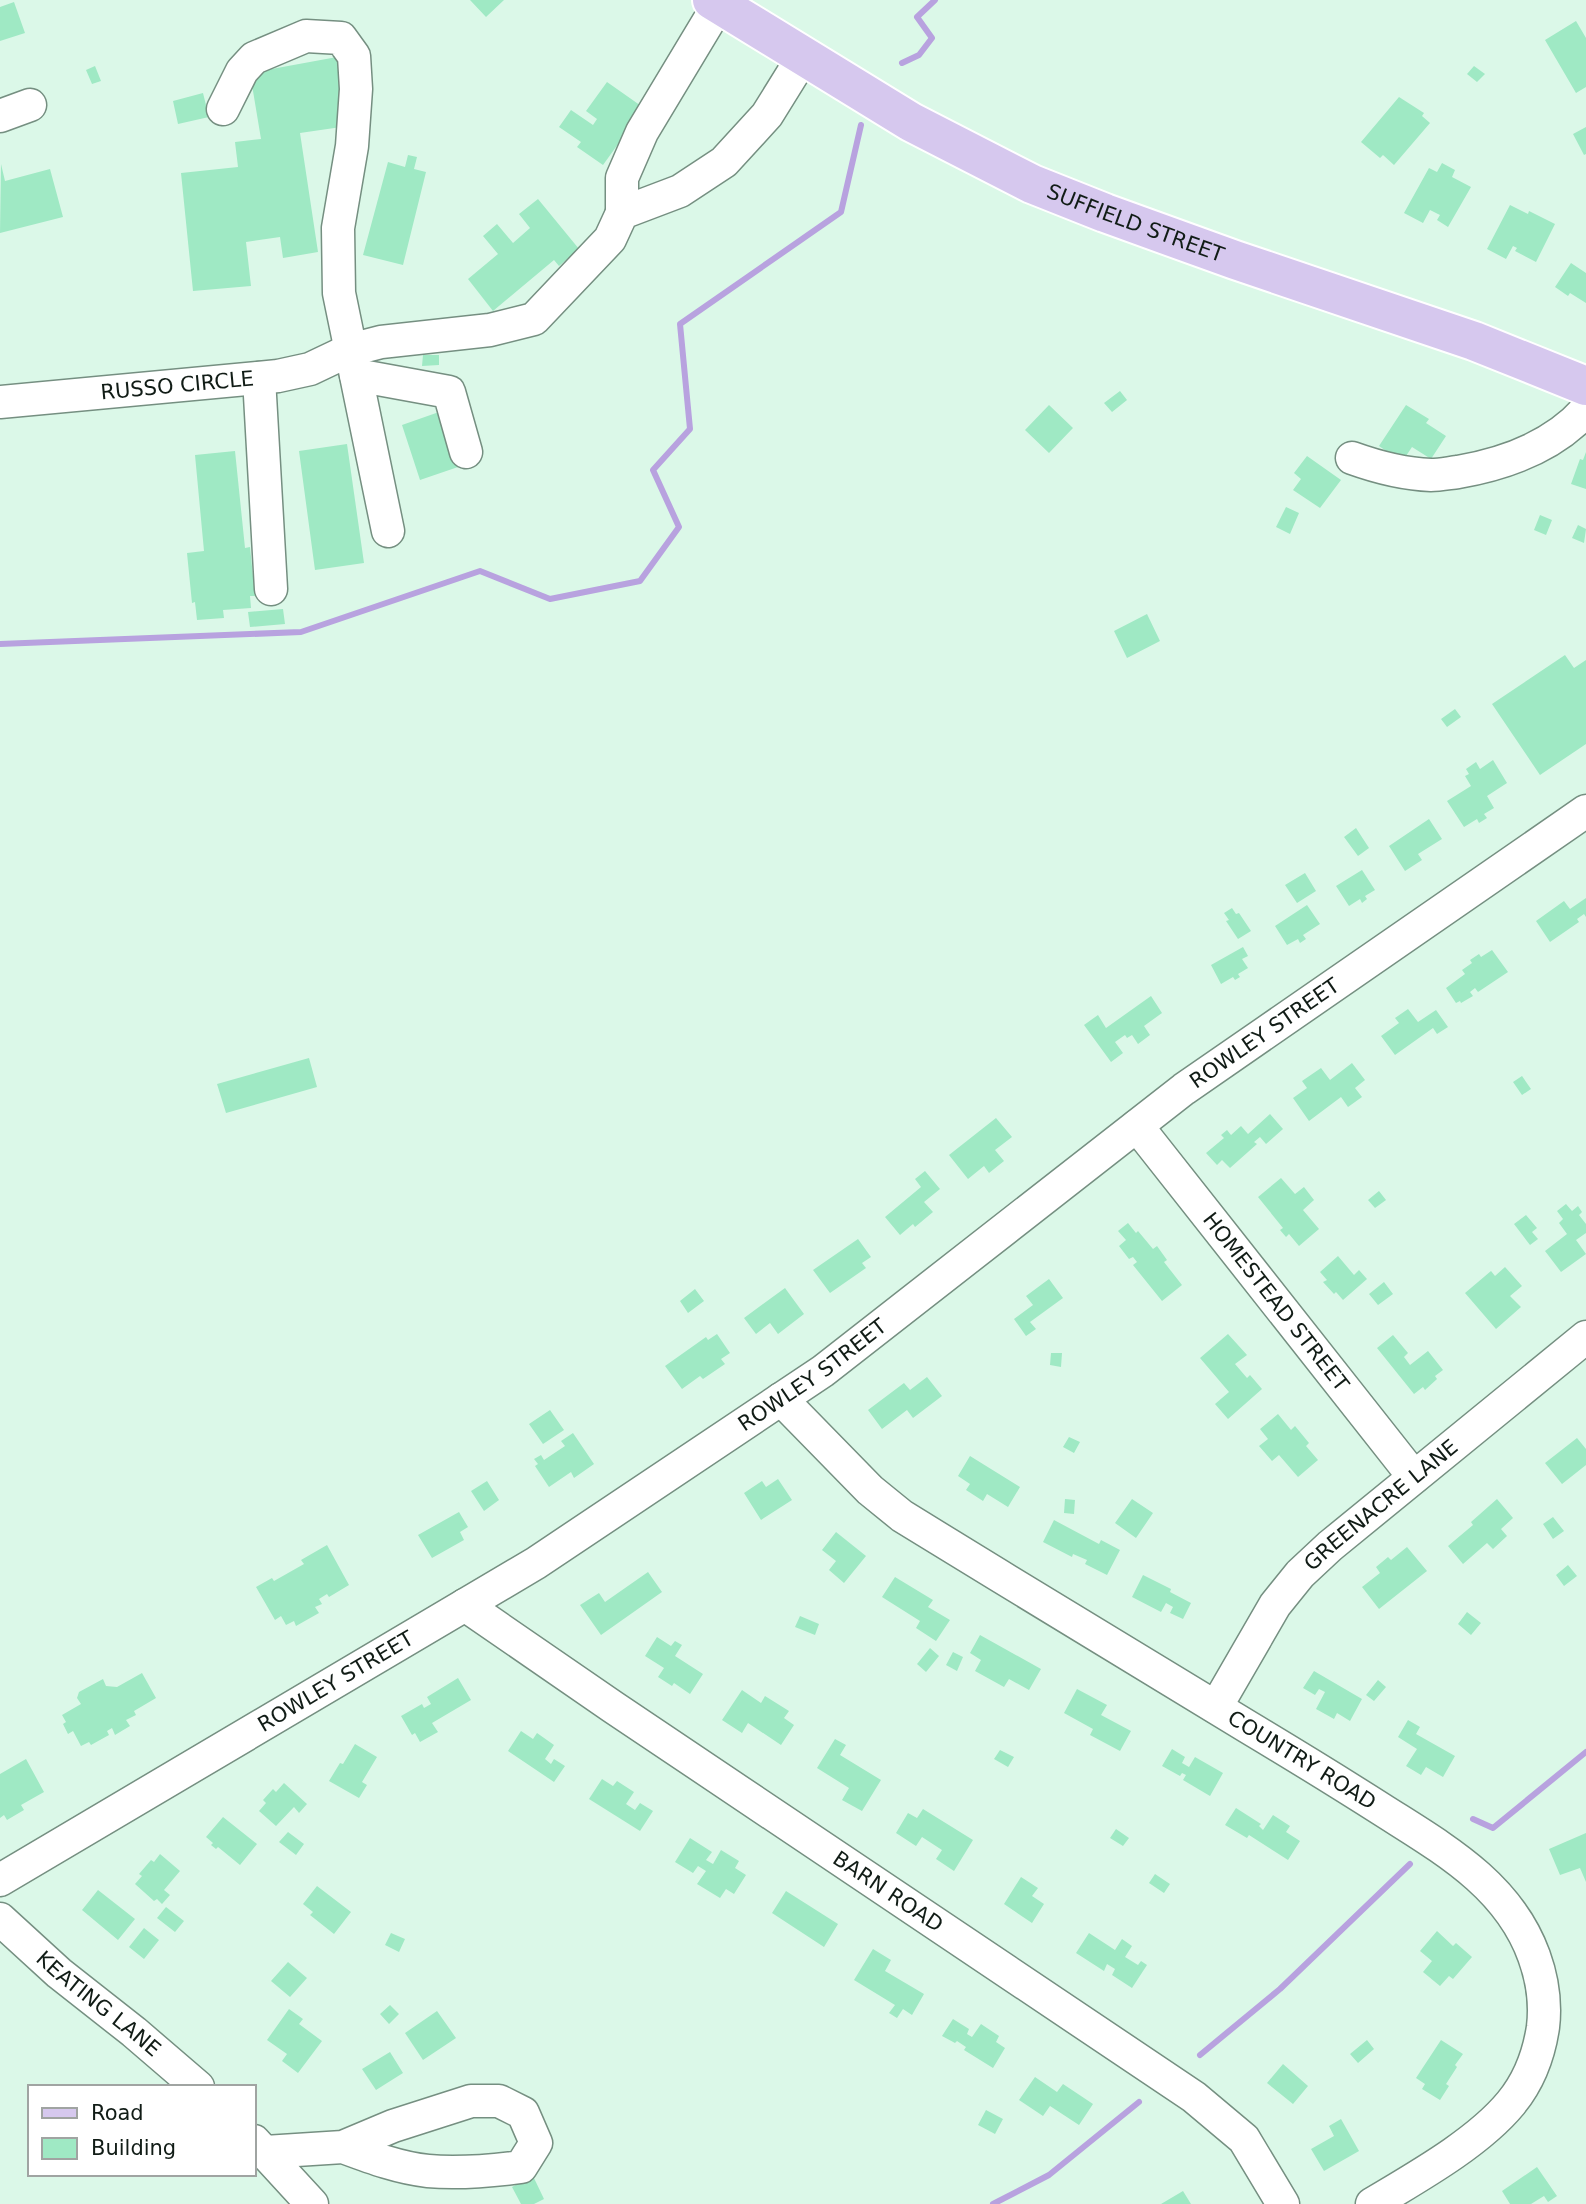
<svg xmlns="http://www.w3.org/2000/svg" width="1586" height="2204" font-family="'DejaVu Sans',sans-serif">
<rect width="100%" height="100%" fill="#dbf8e8"/>
<g fill="none" stroke-linecap="round" stroke-linejoin="round">
<path stroke="#b8a2df" stroke-width="6" d="M902 63 919 55 932 38 917 17 935 0
M0 644 301 632 480 571 550 599 640 581 679 527 653 470 690 429 680 324 841 212 861 125
M1473 1819 1493 1828 1586 1752
M1200 2055 1280 1989 1410 1864
M993 2204 1049 2175 1139 2102"/>
</g>
<path fill="#9fe9c4" d="M470 0H504L486 17Z
M14 2 25 33 0 41V7Z
M1576 21 1586 38V87L1576 93 1545 40Z
M337 57 348 126 300 133 318 252 283 258 280 237 246 242 251 286 193 291 181 173 238 167 235 142 261 139 250 73Z
M95 66 101 81 92 84 86 70Z
M1474 66 1485 74 1477 82 1467 74Z
M607 82 644 108 603 165 577 147 581 142 559 127 571 110 593 125 597 119 586 111Z
M203 93 209 117 178 124 173 101Z
M1399 97 1424 113 1422 116 1430 123 1394 165 1383 155 1380 158 1361 142Z
M1586 127V154L1584 155 1573 134Z
M408 155 417 157 414 169 426 172 403 265 363 255 388 162 405 167Z
M1442 163 1455 170 1452 177 1471 187 1448 227 1437 220 1440 215 1430 210 1423 223 1404 213 1429 168 1437 172Z
M1 164 5 181 50 169 63 217 0 233Z
M538 199 579 249 559 266 554 260 493 311 468 279 498 254 483 236 497 224 513 243 530 228 519 214Z
M1510 205 1528 214 1529 211 1555 224 1536 262 1515 251 1517 248 1513 246 1506 259 1487 249Z
M1571 263 1586 273V303L1570 293 1568 296 1555 287Z
M423 355H439V365L422 366Z
M1120 391 1127 400 1112 412 1104 403Z
M1049 405 1073 428 1049 453 1025 430Z
M1406 405 1429 419 1426 423 1446 436 1431 459 1412 447 1402 462 1379 446Z
M439 412 458 467 420 480 402 425Z
M347 444 364 563 315 570 299 451Z
M235 451 245 548 250 547 255 596H250L251 608 223 610 224 618 197 620 195 602 192 603 187 553 204 551 195 455Z
M1586 452V489L1571 484 1580 459 1583 460Z
M1307 456 1341 480 1320 508 1293 490 1301 479 1294 473Z
M1286 507 1299 513 1290 534 1276 527Z
M1540 515 1552 520 1546 535 1534 530Z
M1578 525 1586 529 1584 543 1572 538Z
M283 609 285 624 250 627 248 612Z
M1147 614 1160 641 1127 658 1114 631Z
M1565 655 1574 668 1586 660V744L1540 775 1492 704Z
M1455 709 1461 717 1447 727 1441 719Z
M1493 760 1507 783 1487 796 1494 808 1484 814 1487 818 1479 823 1477 819 1464 827 1447 801 1471 786 1465 776 1469 774 1466 769 1476 762 1480 769Z
M1429 819 1442 839 1418 854 1422 860 1405 871 1389 846Z
M1356 828 1369 848 1358 856 1344 837Z
M1362 870 1375 890 1365 896 1367 899 1362 903 1360 899 1349 906 1336 886Z
M1305 873 1316 891 1297 903 1285 885Z
M1586 898V917L1584 914 1577 919 1579 922 1550 942 1536 921 1564 901 1570 909Z
M1307 905 1320 924 1303 935 1306 939 1300 943 1298 939 1287 945 1275 926Z
M1232 908 1236 914 1239 913 1251 931 1238 939 1226 921 1229 920 1224 913Z
M1243 947 1248 956 1242 959 1248 968 1238 974 1240 977 1235 980 1233 977 1221 984 1211 965Z
M1492 950 1508 972 1478 992 1475 988 1470 992 1473 996 1461 1003 1460 1001 1456 1003 1446 988 1465 974 1462 970 1472 963 1470 960 1479 954 1481 957Z
M1151 996 1162 1013 1144 1026 1150 1035 1138 1044 1132 1035 1127 1038 1125 1035 1115 1042 1123 1053 1111 1062 1084 1025 1098 1015 1106 1028Z
M1408 1009 1418 1022 1436 1010 1448 1027 1437 1034 1433 1028 1395 1055 1381 1036 1399 1023 1395 1018Z
M309 1058 317 1087 226 1113 217 1084Z
M1352 1063 1365 1080 1355 1088 1362 1097 1348 1107 1341 1097 1309 1121 1293 1098 1307 1088 1302 1081 1321 1068 1330 1080Z
M1522 1076 1531 1089 1522 1095 1513 1082Z
M1270 1114 1283 1129 1266 1144 1260 1137 1254 1142 1257 1144 1230 1168 1222 1160 1217 1165 1206 1153 1224 1138 1221 1135 1227 1130 1231 1135 1241 1126 1248 1134Z
M996 1118 1012 1137 995 1150 1004 1161 989 1173 984 1166 968 1179 949 1155Z
M925 1171 940 1189 924 1202 933 1212 915 1227 913 1224 900 1235 885 1217 921 1187 915 1179Z
M1281 1178 1295 1194 1304 1187 1314 1200 1303 1210 1319 1229 1299 1246 1289 1234 1286 1237 1280 1230 1283 1228 1258 1197Z
M1379 1191 1386 1200 1375 1208 1368 1200Z
M1566 1204 1572 1211 1578 1206 1582 1212 1579 1215 1586 1224V1233L1576 1240 1586 1254 1561 1272 1545 1251 1567 1234 1559 1223 1563 1219 1557 1211Z
M1526 1215 1537 1228 1532 1232 1538 1239 1530 1245 1514 1224Z
M1128 1223 1136 1233 1138 1231 1153 1249 1157 1246 1167 1260 1164 1262 1182 1285 1162 1301 1133 1265 1137 1262 1133 1257 1129 1259 1119 1246 1126 1240 1118 1231Z
M858 1239 871 1257 862 1263 866 1268 830 1293 813 1270Z
M1338 1256 1354 1275 1359 1270 1367 1279 1343 1300 1336 1292 1334 1294 1323 1282 1327 1280 1320 1272Z
M1505 1267 1522 1286 1510 1296 1521 1307 1496 1329 1465 1293 1491 1271 1495 1276Z
M1049 1279 1063 1298 1030 1322 1036 1329 1026 1336 1014 1319 1033 1305 1026 1296Z
M1384 1282 1393 1294 1378 1305 1369 1294Z
M785 1288 804 1314 778 1334 770 1323 756 1334 744 1318Z
M695 1289 704 1301 688 1313 680 1301Z
M717 1334 730 1353 721 1359 725 1364 703 1379 700 1376 682 1389 665 1366 706 1337 708 1340Z
M1228 1334 1247 1355 1235 1364 1247 1378 1250 1375 1262 1389 1228 1419 1215 1404 1229 1392 1200 1358Z
M1393 1335 1408 1353 1404 1357 1410 1365 1428 1351 1443 1370 1435 1376 1437 1379 1425 1390 1423 1387 1414 1394 1377 1348Z
M1051 1353H1062L1061 1367 1050 1365Z
M927 1377 942 1396 913 1418 907 1410 882 1429 868 1410 904 1383 910 1390Z
M550 1410 564 1430 543 1444 529 1424Z
M1278 1414 1291 1430 1295 1426 1309 1443 1306 1446 1318 1460 1298 1477 1279 1455 1272 1461 1259 1446 1268 1439 1260 1429Z
M573 1433 594 1464 574 1478 571 1472 549 1487 535 1466 538 1464 534 1459 541 1455 544 1460 565 1446 561 1441Z
M1069 1437 1080 1442 1074 1453 1063 1447Z
M1577 1438 1586 1449V1465L1562 1484 1545 1463Z
M970 1456 1020 1487 1008 1507 987 1494 983 1501 966 1490 970 1484 958 1476Z
M778 1479 792 1500 761 1520 744 1493 762 1481 766 1487Z
M487 1481 499 1500 484 1511 471 1491Z
M1065 1499 1075 1500 1074 1514 1064 1513Z
M1132 1499 1153 1513 1136 1538 1115 1523Z
M1497 1499 1513 1518 1501 1529 1507 1536 1493 1549 1487 1543 1463 1564 1448 1546 1473 1525 1471 1522Z
M459 1512 468 1527 460 1532 464 1540 432 1558 418 1535Z
M1553 1517 1564 1531 1553 1539 1543 1524Z
M1054 1520 1099 1544 1101 1540 1120 1550 1107 1575 1085 1564 1087 1560 1073 1554 1072 1557 1043 1542Z
M836 1532 866 1556 844 1583 829 1570 836 1561 822 1550Z
M327 1545 349 1585 329 1597 327 1594 319 1599 322 1604 315 1607 319 1613 296 1626 294 1621 286 1625 281 1616 275 1620 256 1587 272 1578 274 1581 304 1564 301 1560Z
M1407 1547 1427 1571 1379 1609 1362 1587 1380 1573 1376 1567 1388 1557 1391 1560Z
M1568 1565 1577 1576 1564 1586 1556 1575Z
M648 1572 662 1592 601 1635 580 1605 599 1593 605 1602Z
M1143 1575 1171 1589 1170 1592 1191 1603 1183 1619 1170 1613 1173 1607 1166 1603 1161 1612 1132 1597Z
M895 1577 933 1600 928 1607 950 1620 936 1641 916 1628 920 1621 882 1597Z
M1467 1612 1481 1623 1471 1635 1458 1624Z
M800 1616 819 1624 815 1635 795 1627Z
M980 1635 1041 1669 1029 1690 1009 1679 1004 1687 975 1671 981 1660 970 1653Z
M657 1637 671 1646 675 1641 682 1645 675 1656 703 1674 690 1694 674 1683 672 1686 658 1677 664 1668 645 1656Z
M930 1648 939 1656 926 1672 917 1664Z
M953 1652 963 1657 957 1671 946 1665Z
M1314 1671 1362 1699 1350 1721 1337 1713 1334 1719 1316 1709 1325 1692 1319 1689 1315 1695 1303 1688Z
M142 1673 156 1698 134 1711 136 1715 126 1720 130 1726 115 1735 112 1728 107 1731 109 1735 91 1745 89 1742 81 1746 73 1731 68 1734 63 1724 66 1722 62 1715 81 1704 77 1698 79 1692 103 1679 106 1686 117 1687Z
M458 1678 471 1700 432 1723 438 1732 420 1742 415 1733 412 1735 401 1716 422 1704 424 1708 431 1704 427 1697Z
M1378 1680 1386 1687 1374 1701 1366 1695Z
M1077 1689 1107 1705 1101 1715 1131 1731 1120 1751 1090 1735 1093 1729 1064 1713Z
M742 1690 761 1703 765 1696 789 1711 784 1718 794 1725 781 1745 748 1723 742 1733 722 1720Z
M1408 1720 1420 1727 1416 1734 1455 1756 1443 1777 1426 1767 1421 1775 1406 1766 1417 1749 1398 1737Z
M521 1731 533 1739 537 1733 554 1745 545 1759 551 1764 554 1759 565 1766 554 1782 508 1751Z
M835 1739 846 1745 840 1755 881 1780 862 1811 842 1800 849 1788 817 1768Z
M355 1744 377 1757 362 1782 367 1785 359 1798 329 1781 340 1763 343 1764Z
M1172 1749 1185 1757 1182 1763 1189 1767 1195 1757 1223 1773 1210 1796 1183 1780 1186 1775 1182 1773 1180 1776 1162 1766Z
M1000 1750 1014 1757 1008 1767 994 1759Z
M26 1759 44 1792 21 1805 24 1810 7 1820 4 1815 0 1818V1774Z
M602 1779 613 1786 617 1781 634 1792 626 1804 635 1810 640 1803 653 1811 640 1831 589 1799Z
M284 1783 307 1804 299 1813 294 1807 276 1826 259 1811 266 1803 263 1800 273 1789 276 1792Z
M1236 1808 1261 1824 1259 1826 1263 1830 1273 1815 1290 1826 1286 1832 1300 1841 1288 1860 1249 1835 1247 1838 1225 1825Z
M923 1809 973 1840 954 1871 936 1859 942 1850 922 1837 916 1846 896 1833 908 1813 917 1818Z
M223 1817 257 1844 240 1865 218 1847 216 1849 211 1845 213 1843 206 1837Z
M1116 1829 1129 1838 1123 1846 1110 1838Z
M288 1832 304 1844 296 1855 279 1842Z
M1586 1833V1882L1580 1868 1560 1875 1549 1849Z
M690 1838 712 1852 706 1860 713 1864 721 1850 739 1861 735 1868 746 1875 734 1894 726 1889 720 1898 697 1884 706 1871 698 1866 693 1873 675 1862Z
M160 1854 180 1871 164 1890 170 1895 162 1904 157 1899 154 1901 135 1884 142 1876 139 1874 151 1860 154 1862Z
M1155 1874 1170 1884 1164 1893 1149 1883Z
M1021 1877 1038 1888 1032 1896 1044 1904 1032 1923 1004 1904Z
M317 1886 351 1912 334 1934 310 1915 313 1912 303 1904Z
M98 1890 135 1919 118 1940 82 1910Z
M786 1891 838 1924 824 1947 772 1913Z
M166 1907 184 1921 175 1932 157 1918Z
M144 1928 159 1940 144 1959 129 1947Z
M1437 1931 1453 1946 1456 1943 1472 1957 1453 1979 1449 1976 1440 1986 1423 1972 1432 1961 1420 1951Z
M391 1933 405 1939 399 1952 385 1945Z
M1089 1933 1115 1950 1122 1939 1132 1946 1125 1957 1138 1965 1141 1961 1147 1965 1132 1988 1112 1975 1115 1969 1107 1964 1104 1971 1076 1953Z
M873 1949 891 1960 885 1971 924 1994 912 2015 903 2009 897 2018 889 2013 895 2005 854 1980Z
M288 1962 307 1978 290 1997 271 1981Z
M390 2005 399 2014 389 2024 380 2014Z
M289 2009 303 2019 299 2024 322 2041 298 2073 282 2061 287 2054 267 2040Z
M437 2011 456 2038 423 2060 405 2033Z
M953 2019 969 2029 967 2034 972 2037 981 2024 999 2036 996 2042 1005 2048 993 2068 964 2050 966 2047 957 2041 955 2043 942 2036Z
M1367 2040 1374 2049 1358 2063 1350 2054Z
M1441 2040 1463 2054 1455 2065 1457 2067 1446 2084 1449 2086 1440 2100 1422 2089 1425 2084 1416 2078Z
M390 2052 403 2073 376 2090 362 2069Z
M1283 2064 1308 2086 1293 2104 1267 2083Z
M1035 2077 1057 2092 1063 2084 1093 2104 1079 2125 1050 2106 1043 2116 1019 2100Z
M986 2110 1003 2119 995 2134 978 2125Z
M1341 2119 1359 2151 1324 2171 1311 2149 1334 2136 1329 2126Z
M1537 2167 1557 2196 1548 2202 1544 2196 1531 2204H1510L1502 2191Z
M533 2176 544 2199 534 2204H521L512 2187Z
M1183 2191 1191 2204H1161Z"/>
<g fill="none" stroke-linecap="round" stroke-linejoin="round">
<defs>
<g id="minor">
<path d="M223 109 242 71 254 58 306 36 341 38 354 56 356 89 352 146 338 228 339 293 388 531"/>
<path d="M0 116 30 105"/>
<path d="M622 213V178L642 132 719 4"/>
<path d="M356 375 449 392 466 452"/>
<path d="M259 378 271 589"/>
<path id="s1" d="M0 402 278 376 310 369 350 350 381 342 490 330 534 319 610 239 622 213 680 191 724 162 767 115 803 57"/>
<path d="M1352 458C1377 467 1404 474 1431 475 1440 475 1449 473 1458 472 1504 464 1554 446 1586 410"/>
<path id="s2" d="M1137 1126 1414 1477"/>
<path id="s3" d="M781 1399 870 1490 902 1516C1017 1587 1133 1657 1248 1727 1293 1754 1337 1781 1381 1809 1442 1848 1508 1884 1534 1956 1542 1978 1546 2002 1543 2027 1539 2054 1529 2081 1511 2103 1478 2143 1417 2177 1372 2204"/>
<path id="s4" d="M465 1605 613 1707 1194 2097 1244 2139 1283 2204"/>
<path id="s5" d="M1216 1707 1275 1605 1300 1574 1330 1546 1586 1337"/>
<path id="s6" d="M0 1880 536 1563 823 1371 1184 1089 1586 811"/>
<path id="s7" d="M0 1919 59 1973 134 2032 198 2087"/>
<path d="M254 2141 312 2204"/>
<path d="M265 2152 343 2147 393 2126 471 2101H499L523 2113 536 2143 521 2167C490 2171 459 2174 428 2171 399 2168 370 2157 343 2147"/>
</g>
<g id="major">
<path id="s8" d="M712 0 911 122 1032 184 1105 213 1235 260 1474 341 1586 386"/>
</g>
</defs>
<use href="#minor" stroke="#758f81" stroke-width="35"/>
<use href="#major" stroke="#fff" stroke-width="42"/>
<use href="#minor" stroke="#fff" stroke-width="32"/>
<use href="#major" stroke="#d6c8ee" stroke-width="38"/>
</g>
<g text-anchor="middle" dominant-baseline="central" stroke-width="5" stroke-linejoin="round" paint-order="stroke">
<g font-size="21" fill="#111c16" stroke="#fff">
<text stroke="none"><textPath href="#s8" startOffset="480">SUFFIELD STREET</textPath></text>
<text stroke="none"><textPath href="#s1" startOffset="178">RUSSO CIRCLE</textPath></text>
<text stroke="none"><textPath href="#s6" startOffset="1524">ROWLEY STREET</textPath></text>
<text stroke="none"><textPath href="#s2" startOffset="224">HOMESTEAD STREET</textPath></text>
<text stroke="none"><textPath href="#s6" startOffset="957">ROWLEY STREET</textPath></text>
<text stroke="none"><textPath href="#s5" startOffset="264">GREENACRE LANE</textPath></text>
<text stroke="none"><textPath href="#s6" startOffset="390">ROWLEY STREET</textPath></text>
<text stroke="none"><textPath href="#s3" startOffset="637">COUNTRY ROAD</textPath></text>
<text stroke="none"><textPath href="#s4" startOffset="511">BARN ROAD</textPath></text>
<text stroke="none"><textPath href="#s7" startOffset="130">KEATING LANE</textPath></text>
</g>
</g>
<rect x="28" y="2085" width="228" height="91" fill="#ffffff" stroke="#a0a4a2" stroke-width="2"/>
<rect x="42" y="2108" width="35" height="10" fill="#d6c8ee" stroke="#a0a4a2" stroke-width="2"/>
<text x="91" y="2120" font-size="21" fill="#111c16">Road</text>
<rect x="42" y="2138" width="35" height="21" fill="#9fe9c4" stroke="#a0a4a2" stroke-width="2"/>
<text x="91" y="2155" font-size="21" fill="#111c16">Building</text>
</svg>
